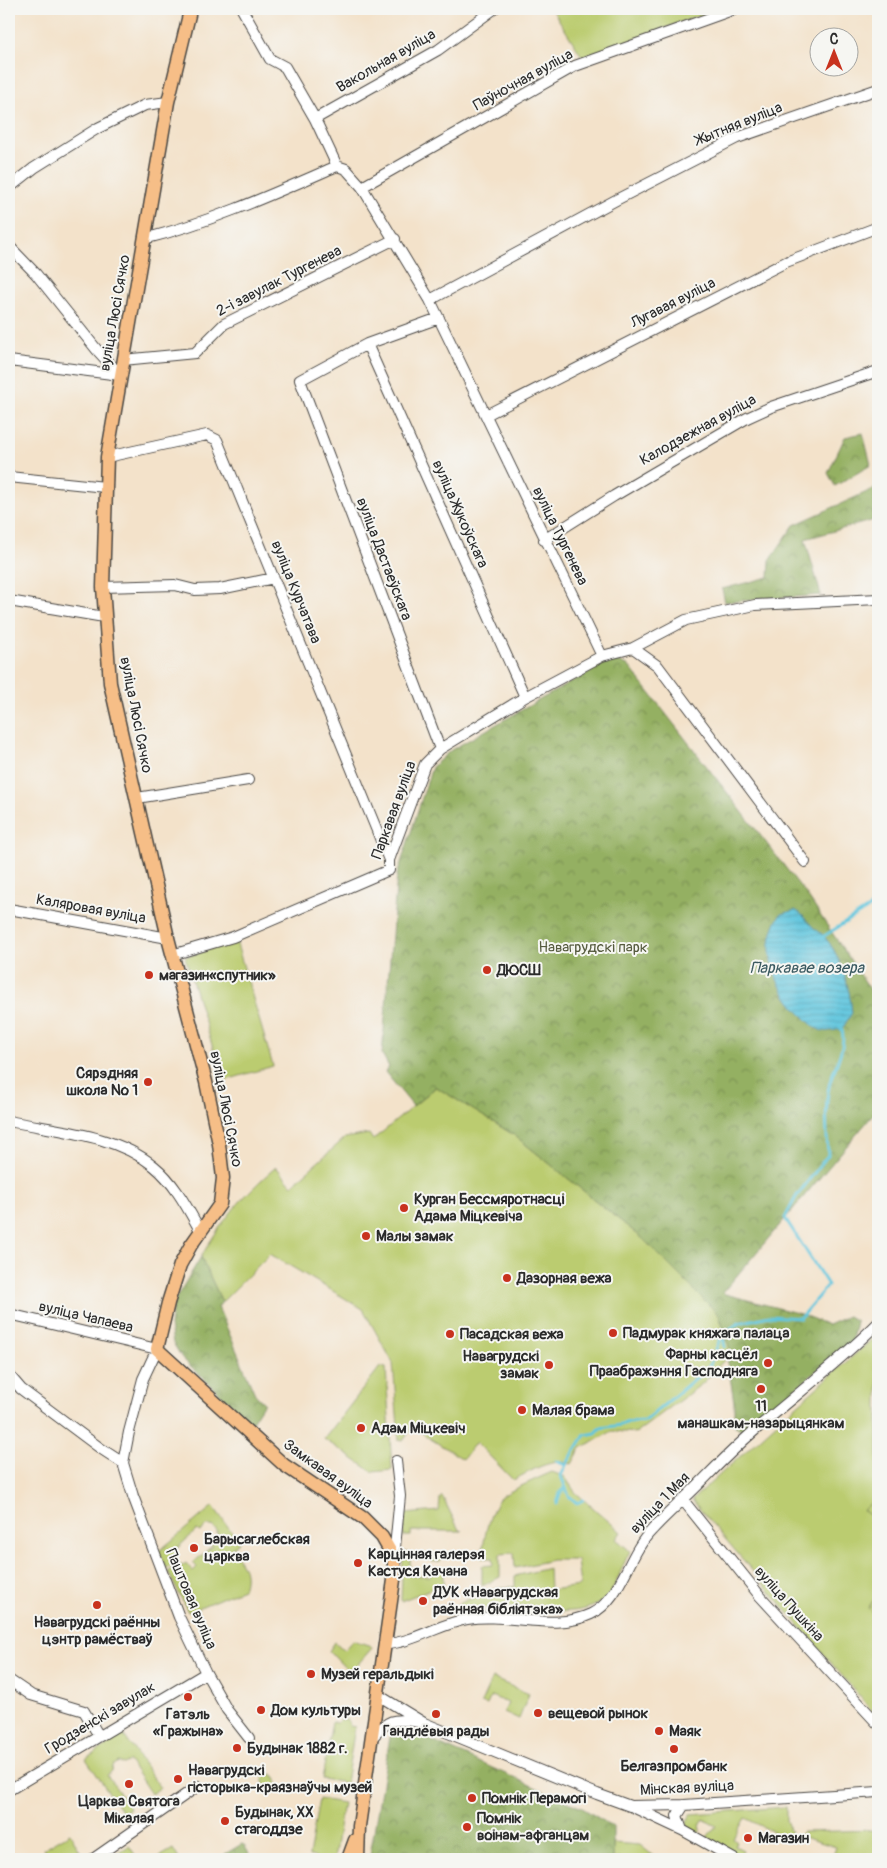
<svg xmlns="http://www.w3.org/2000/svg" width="887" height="1868" font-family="Pangolin,sans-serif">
<defs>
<pattern id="forest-crowns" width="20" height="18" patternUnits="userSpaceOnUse" patternTransform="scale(1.25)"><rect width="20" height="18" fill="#94b062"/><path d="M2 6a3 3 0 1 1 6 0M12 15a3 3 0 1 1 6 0" fill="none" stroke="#798f51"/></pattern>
<pattern id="wetland-marsh" width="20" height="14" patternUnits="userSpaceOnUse" patternTransform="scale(1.25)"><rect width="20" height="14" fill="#bbcc6f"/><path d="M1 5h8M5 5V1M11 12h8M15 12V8" fill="none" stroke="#a1af60"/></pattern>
<pattern id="water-rules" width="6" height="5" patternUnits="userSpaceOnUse" patternTransform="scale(1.25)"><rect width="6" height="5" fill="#61c6de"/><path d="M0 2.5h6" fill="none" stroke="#54aabf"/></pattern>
</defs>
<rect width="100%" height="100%" fill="#f6f6f2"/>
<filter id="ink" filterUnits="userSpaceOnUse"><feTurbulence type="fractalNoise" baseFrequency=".02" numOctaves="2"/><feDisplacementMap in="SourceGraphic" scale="10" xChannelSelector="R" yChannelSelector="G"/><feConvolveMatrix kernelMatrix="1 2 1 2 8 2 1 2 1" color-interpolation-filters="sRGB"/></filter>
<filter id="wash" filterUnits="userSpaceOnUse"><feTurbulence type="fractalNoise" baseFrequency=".0096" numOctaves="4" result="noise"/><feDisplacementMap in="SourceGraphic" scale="20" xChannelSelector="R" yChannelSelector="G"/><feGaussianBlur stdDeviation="1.12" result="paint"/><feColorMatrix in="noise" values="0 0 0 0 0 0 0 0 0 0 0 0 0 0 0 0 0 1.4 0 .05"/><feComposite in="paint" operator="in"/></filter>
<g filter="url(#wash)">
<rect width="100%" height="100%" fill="#f3e2ca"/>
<path fill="#bbcc6f" stroke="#737c4d" d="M552 9H718L583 58Z
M236 941 273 1066 223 1081 185 957Z
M436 1087 514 1135 642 1238 720 1315 730 1349 727 1357 703 1383 636 1433 613 1431 581 1448 572 1464C551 1457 532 1471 513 1480L476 1442 463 1459 426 1436 414 1425 403 1441 399 1440 393 1363 363 1309 270 1254 222 1302 201 1257C222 1220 243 1195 276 1167L292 1185 345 1138 369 1134 373 1140Z
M878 1334V1497L863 1510 878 1522V1594L868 1608 878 1618V1718L692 1500 779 1421Z
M380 1367 386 1368 392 1470 373 1472 324 1439Z
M552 1472 565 1477 575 1492 621 1532 616 1539 630 1551C624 1562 615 1588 608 1596 583 1621 545 1608 515 1607 496 1606 476 1610 457 1613L455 1608 457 1604 501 1587H515V1576L549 1568 550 1590 580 1586 577 1560H552L515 1568 514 1553 500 1554V1577L482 1586V1566L493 1565 492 1558H482C483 1543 489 1510 500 1498 504 1493 543 1476 552 1472Z
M442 1496 459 1530 462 1531H411V1536H403L405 1514 439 1511 440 1498Z
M213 1506 239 1542 231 1549C242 1563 249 1571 243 1589L188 1612 168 1572 179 1563 182 1566 186 1563 193 1571 197 1567 193 1563 212 1546 210 1543 217 1537V1531L212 1526H207L200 1532 197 1530 175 1550 178 1554 174 1558 177 1561 167 1569 158 1552Z
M403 1552H410V1576H430L431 1569 437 1567 443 1568V1584L401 1601Z
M429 1554H443V1558L440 1561 433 1562 429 1559Z
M353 1640 371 1646 372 1648 350 1673 329 1651 335 1642 344 1650Z
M492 1678 529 1694 519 1719 504 1712 508 1703 491 1696 487 1705 481 1703Z
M341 1719H347L350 1726 355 1727 346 1783 322 1779 332 1722 337 1723Z
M123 1734 160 1788 151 1794 129 1761 123 1764 118 1762 113 1766 112 1771 107 1775 130 1808 123 1813 86 1759Z
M263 1781a7 7 0 1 1 14 0a7 7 0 1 1-14 0Z
M319 1799 343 1803 334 1859H316V1857L309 1856Z
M786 1807V1820L791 1833 788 1839 745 1818 733 1839 737 1842 735 1846 743 1850 740 1857 707 1837 716 1826 703 1819 700 1824 701 1830 699 1833 687 1825V1821L691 1814Z
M878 1830V1859H832L836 1847 800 1836 801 1832Z
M70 1833 82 1855 74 1859H49L43 1849Z
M613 1843 640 1845 657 1859H613Z
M129 1846 138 1859H108Z
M173 1849 179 1859H156Z"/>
<path fill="url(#forest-crowns)" stroke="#606e46" d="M863 433 871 465 835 486 828 473 845 437Z
M878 487V519L805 539 821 595 725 602 722 589 769 577 770 560 794 525Z
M610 660 628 665 806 894 878 1001V1109L723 1292 725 1294 801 1314 828 1325 848 1316 856 1321 852 1341 745 1432 734 1425V1402L727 1357 730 1349 719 1315 642 1238 514 1135 436 1087 413 1106 385 1072 389 1067 382 1054 397 875 432 767 451 750Z
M201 1257 222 1302 218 1307 255 1394 264 1403 251 1423 182 1358 173 1343 170 1326 173 1303Z
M403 1728 584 1809 613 1827V1859H372L370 1855 390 1737Z
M242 1844 244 1845 252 1859H224L225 1854Z"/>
<path fill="url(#wetland-marsh)" stroke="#737c4d" d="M878 1497V1522L863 1510Z
M878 1594V1618L868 1608Z"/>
<path fill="url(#water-rules)" stroke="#467884" d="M795 910C803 914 806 920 812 926 815 930 821 932 824 936 841 956 850 987 852 1013L842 1029C836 1030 828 1032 823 1031 816 1030 809 1022 804 1017 777 992 756 947 781 914Z"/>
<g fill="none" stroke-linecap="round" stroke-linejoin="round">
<path stroke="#61c6de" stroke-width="3" d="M823 939 824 936 878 902
M722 1334 725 1347
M556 1461 566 1465 585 1435 596 1433 600 1428 621 1425 628 1422 645 1421 709 1367 722 1334 739 1323 769 1316 800 1318 828 1285 785 1218 796 1197 828 1155C827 1131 824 1105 830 1082 835 1066 849 1041 840 1026
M566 1465 561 1476 569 1496 577 1503 583 1500
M557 1504 560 1493 566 1488"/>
</g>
</g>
<g filter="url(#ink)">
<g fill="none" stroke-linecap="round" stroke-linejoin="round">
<defs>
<path id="minor" d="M242 9 270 59 285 67 315 119 337 166
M315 119 438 50 494 9
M337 166 346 169 362 187 430 300 602 656 633 648 658 666 805 862
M362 187 575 66 735 9
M9 188 34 168 98 128 145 105 168 102
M144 239C211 222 273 194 337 166
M9 246 36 274 97 350 120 375
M430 300 616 200 737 138 878 89
M439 318 367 344 300 380 440 749
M367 344 525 697
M123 360 195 353 224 324 395 239
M9 361 120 375
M486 415 786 262 878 227
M107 457 207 435 217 440 389 860
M9 477 105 487
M544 540 614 496 747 418 771 407 878 371
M103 587 175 585 195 590 220 589 274 578
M9 601 104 617
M633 648 686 620 755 605 878 599
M137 798 248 780
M9 909 168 938
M172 955 233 937 389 870V860L425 764 440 749 525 697 602 656
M9 1121C57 1131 115 1134 154 1166 175 1183 188 1209 201 1232
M9 1314 157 1349 143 1379 129 1432 123 1463 133 1496 179 1617 206 1673 227 1710 249 1738
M9 1375 21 1389 100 1448 123 1463
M683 1500 760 1596 878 1724
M394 1558 400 1496 396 1461
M385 1644C413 1643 439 1624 467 1619 508 1612 553 1632 591 1614 621 1600 628 1554 652 1530 666 1515 681 1502 696 1487 717 1466 738 1444 761 1425 801 1391 842 1359 878 1323
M9 1680 31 1695 84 1711 99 1736
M378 1695 424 1723 597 1794 630 1806 684 1805 878 1792
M372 1738C390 1717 393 1719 420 1722
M9 1790 206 1673
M633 1807 682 1830 734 1859
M682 1830 677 1816 684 1805
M93 1859 198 1786"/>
<path id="major" d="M189 9V15L168 102 107 457 103 587 110 683 168 938 206 1082 219 1144 223 1178 220 1204 191 1245 180 1265 168 1303 157 1349 284 1465 363 1518 382 1537 394 1558V1580L359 1826 358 1859
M348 1859 355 1840"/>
</defs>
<use href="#minor" stroke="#494643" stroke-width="12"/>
<use href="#major" stroke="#494643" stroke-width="15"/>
<use href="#minor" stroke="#fff" stroke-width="10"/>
<use href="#major" stroke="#f6be87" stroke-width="12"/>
</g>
</g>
<g fill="#c8321e" stroke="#f6f6f2" stroke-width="2">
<circle cx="487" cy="970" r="5"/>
<circle cx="149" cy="975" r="5"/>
<circle cx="148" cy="1082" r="5"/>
<circle cx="404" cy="1208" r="5"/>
<circle cx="366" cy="1236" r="5"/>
<circle cx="507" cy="1278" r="5"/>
<circle cx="613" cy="1333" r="5"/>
<circle cx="450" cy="1334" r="5"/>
<circle cx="768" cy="1363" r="5"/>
<circle cx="549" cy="1365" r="5"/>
<circle cx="761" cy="1389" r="5"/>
<circle cx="522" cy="1410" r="5"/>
<circle cx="361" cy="1428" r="5"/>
<circle cx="194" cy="1548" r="5"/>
<circle cx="358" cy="1563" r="5"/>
<circle cx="423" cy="1601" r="5"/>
<circle cx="97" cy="1605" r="5"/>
<circle cx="311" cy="1674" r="5"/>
<circle cx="188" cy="1697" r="5"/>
<circle cx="261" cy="1710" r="5"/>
<circle cx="538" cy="1713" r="5"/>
<circle cx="436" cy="1714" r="5"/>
<circle cx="659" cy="1731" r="5"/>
<circle cx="237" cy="1748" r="5"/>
<circle cx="674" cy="1749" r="5"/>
<circle cx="178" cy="1779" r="5"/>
<circle cx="129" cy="1784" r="5"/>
<circle cx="472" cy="1798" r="5"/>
<circle cx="225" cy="1821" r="5"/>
<circle cx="467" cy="1827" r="5"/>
<circle cx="748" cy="1838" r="5"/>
</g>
<g text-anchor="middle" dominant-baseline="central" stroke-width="4" stroke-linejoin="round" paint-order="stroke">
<g font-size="15" fill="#2b2b2b" stroke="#f6f6f2">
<text transform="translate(386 61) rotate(-30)">Вакольная вуліца</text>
<text transform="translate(523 80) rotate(-29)">Паўночная вуліца</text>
<text transform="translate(739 124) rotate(-22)">Жытняя вуліца</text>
<text transform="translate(279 281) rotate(-27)">2-і завулак Тургенева</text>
<text transform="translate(673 303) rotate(-27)">Лугавая вуліца</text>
<text transform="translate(115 313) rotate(-80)">вуліца Люсі Сячко</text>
<text transform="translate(698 430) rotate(-29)">Калодзежная вуліца</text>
<text transform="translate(460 514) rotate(66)">вуліца Жукоўскага</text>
<text transform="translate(560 536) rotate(64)">вуліца Тургенева</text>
<text transform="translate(384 559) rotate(69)">вуліца Дастаеўскага</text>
<text transform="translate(296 592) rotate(68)">вуліца Курчатава</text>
<text transform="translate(136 715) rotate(79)">вуліца Люсі Сячко</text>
<text transform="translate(394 810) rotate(-70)">Паркавая вуліца</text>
<text transform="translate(91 909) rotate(10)">Каляровая вуліца</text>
<text transform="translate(226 1109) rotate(79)">вуліца Люсі Сячко</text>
<text transform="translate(86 1317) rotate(13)">вуліца Чапаева</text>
<text transform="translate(328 1474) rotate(36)">Замкавая вуліца</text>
<text transform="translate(660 1503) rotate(-46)">вуліца 1 Мая</text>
<text transform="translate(191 1599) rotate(67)">Паштовая вуліца</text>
<text transform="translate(789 1604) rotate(48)">вуліца Пушкіна</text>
<text transform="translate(100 1718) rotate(-31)">Гродзенскі завулак</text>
<text transform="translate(687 1788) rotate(-3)">Мінская вуліца</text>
</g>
<g font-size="15" fill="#565b3f" stroke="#f6f6f2">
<text x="593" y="947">Навагрудскі парк</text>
</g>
<g font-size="15" font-weight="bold" fill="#2b2b2b" stroke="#f6f6f2" text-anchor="start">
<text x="497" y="970">ДЮСШ</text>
<text x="159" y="975">магазин«спутник»</text>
<text x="138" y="1073" text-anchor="end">Сярэдняя<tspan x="138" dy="17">школа № 1</tspan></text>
<text x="414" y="1199">Курган Бессмяротнасці<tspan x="414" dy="17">Адама Міцкевіча</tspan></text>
<text x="376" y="1236">Малы замак</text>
<text x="517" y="1278">Дазорная вежа</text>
<text x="623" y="1333">Падмурак княжага палаца</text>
<text x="460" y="1334">Пасадская вежа</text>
<text x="758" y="1354" text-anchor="end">Фарны касцёл<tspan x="758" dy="17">Праабражэння Гасподняга</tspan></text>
<text x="539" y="1356" text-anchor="end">Навагрудскі<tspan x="539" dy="17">замак</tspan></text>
<text x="761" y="1406" text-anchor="middle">11<tspan x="761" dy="17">манашкам-назарыцянкам</tspan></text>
<text x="532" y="1410">Малая брама</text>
<text x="371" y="1428">Адам Міцкевіч</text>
<text x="204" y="1539">Барысаглебская<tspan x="204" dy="17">царква</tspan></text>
<text x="368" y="1554">Карцінная галерэя<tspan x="368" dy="17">Кастуся Качана</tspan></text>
<text x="433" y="1592">ДУК «Навагрудская<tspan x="433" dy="17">раённая бібліятэка»</tspan></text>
<text x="97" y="1622" text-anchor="middle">Навагрудскі раённы<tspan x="97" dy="17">цэнтр рамёстваў</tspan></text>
<text x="321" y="1674">Музей геральдыкі</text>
<text x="271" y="1710">Дом культуры</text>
<text x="548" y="1713">вещевой рынок</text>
<text x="188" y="1714" text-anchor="middle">Гатэль<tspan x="188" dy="17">«Гражына»</tspan></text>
<text x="436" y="1731" text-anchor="middle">Гандлёвыя рады</text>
<text x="669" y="1731">Маяк</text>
<text x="247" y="1748">Будынак 1882 г.</text>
<text x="674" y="1766" text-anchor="middle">Белгазпромбанк</text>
<text x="188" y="1770">Навагрудскі<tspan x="188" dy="17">гісторыка-краязнаўчы музей</tspan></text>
<text x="482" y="1798">Помнік Перамогі</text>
<text x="129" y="1801" text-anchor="middle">Царква Святога<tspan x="129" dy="17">Мікалая</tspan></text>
<text x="235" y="1812">Будынак, XX<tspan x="235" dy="17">стагоддзе</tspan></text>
<text x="477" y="1818">Помнік<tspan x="477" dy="17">воінам-афганцам</tspan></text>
<text x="758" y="1838">Магазин</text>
</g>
<g font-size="16" font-style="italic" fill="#3b5a61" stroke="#f6f6f2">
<text x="807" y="968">Паркавае возера</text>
</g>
</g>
<rect width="887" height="1868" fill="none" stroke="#f6f6f2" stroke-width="30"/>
<g transform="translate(834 52)"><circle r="24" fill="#f6f6f2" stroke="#a5a5a2"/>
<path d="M0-4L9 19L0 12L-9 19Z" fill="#c8321e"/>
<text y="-8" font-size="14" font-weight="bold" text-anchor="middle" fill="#2b2b2b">С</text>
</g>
</svg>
